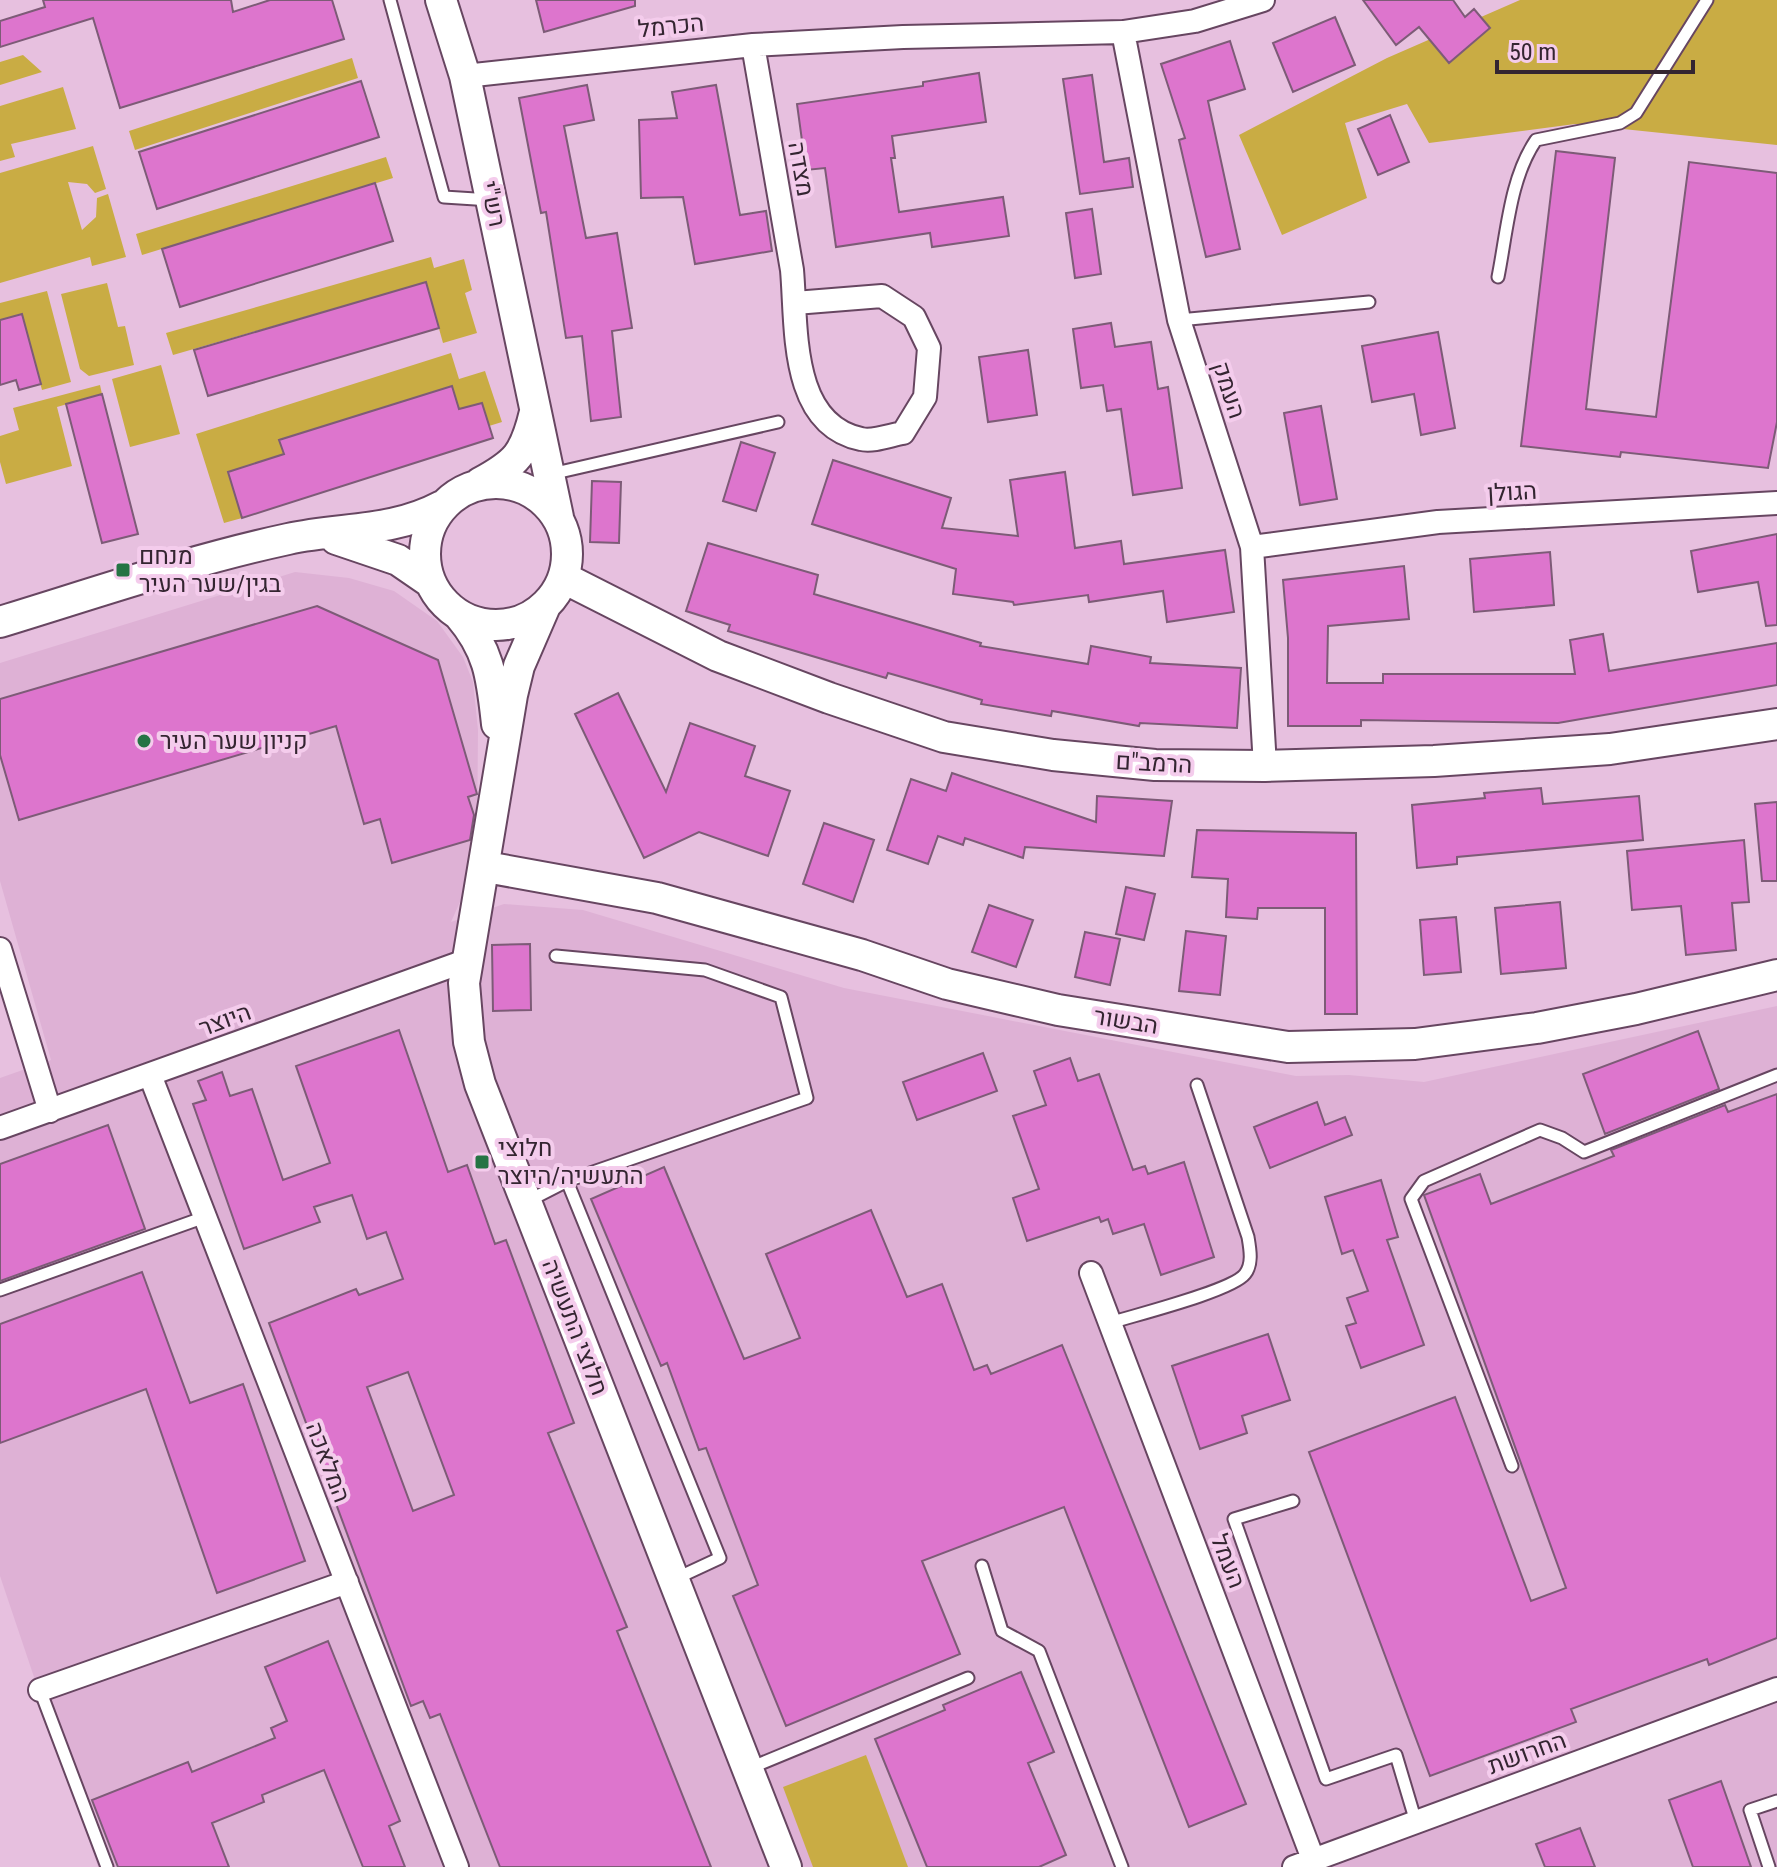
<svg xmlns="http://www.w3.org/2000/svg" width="1777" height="1867" font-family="'Roboto Condensed',Heebo,sans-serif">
<rect width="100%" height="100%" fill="#e7c0df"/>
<path fill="#deb1d5" d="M295 572 349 578 394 591 437 621 463 657 473 682 478 730 477 849 467 886 451 922 504 904 583 910 844 988 1296 1076 1349 1075 1424 1082 1777 1006V1867H98L0 1576V1078L51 1060 0 881V663Z"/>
<path fill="#c9ac44" d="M1520 0H1777V145L1575 124 1429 143 1407 104 1345 123 1367 198 1282 235 1239 135 1387 58Z
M23 55 42 72 0 85V62Z
M352 58 358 78 135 150 129 131Z
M63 87 76 129 11 144 15 157 0 161V106Z
M93 146 106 189 95 193 87 184 68 182 82 230 96 217 97 198 108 194 126 257 92 266 90 257 0 283V173Z
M386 157 393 178 142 255 136 234Z
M431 257 434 268 464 259 472 290 465 293 477 333 443 343 426 282 173 355 166 333Z
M107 283 118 327 125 326 134 365 89 376 80 369 61 294Z
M47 291 71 382 42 390 22 314 0 320V303Z
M451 353 459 379 485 371 502 422 489 426 482 403 459 409 451 386 280 440 284 454 228 472 242 518 224 523 196 434Z
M161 365 180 434 130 447 112 379Z
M100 385 102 394 57 407 72 466 6 484 0 462V436L19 430 13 408Z
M866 1755 908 1867H813L783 1787Z"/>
<path fill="#dd75cd" stroke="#7d5b77" stroke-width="2" fill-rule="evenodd" d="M43 0H231L233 12 270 0H332L344 39 120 108 93 18 0 47V21L45 7Z
M536 0H635V6L544 32Z
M1363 0H1453L1465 17 1474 9 1490 28 1449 63 1419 27 1396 45Z
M1335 17 1355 65 1293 92 1273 43Z
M1230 41 1245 89 1208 101 1240 249 1206 257 1179 140 1185 138 1161 64Z
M979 73 986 122 892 136 895 158H891L899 212 1003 197 1009 236 932 247 930 233 836 247 825 168 806 170 797 104 923 86V82Z
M1092 75 1104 162 1129 158 1133 187 1080 194 1063 79Z
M361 81 379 137 157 209 139 152Z
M587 85 594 120 564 126 586 238 617 233 632 328 612 331 621 417 591 421 582 336 566 338 546 212 541 213 519 98Z
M716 85 740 215 766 211 772 251 695 264 683 197 641 198 639 120 677 118 672 92Z
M1390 115 1409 162 1378 175 1358 129Z
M1556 151 1615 158 1586 409 1656 417 1689 162 1777 173V422L1768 468 1621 452 1620 457 1521 446Z
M375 183 393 241 180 307 162 249Z
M1092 209 1101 274 1075 278 1066 213Z
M426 282 439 328 208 396 194 350Z
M22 314 41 384 19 390 16 380 0 385V320Z
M1111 323 1115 347 1151 342 1158 389 1168 387 1182 488 1133 495 1121 409 1107 411 1103 385 1081 388 1073 329Z
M1438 332 1455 428 1421 435 1414 394 1372 402 1362 346Z
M1028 350 1037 415 988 422 979 357Z
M452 386 459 409 482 403 493 438 242 518 228 472 284 454 279 440Z
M102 394 138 534 102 543 66 404Z
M1321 406 1337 499 1300 505 1284 413Z
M741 442 775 453 756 511 723 501Z
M833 460 951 498 942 528 1018 536 1010 480 1065 472 1075 548 1121 541 1124 564 1225 550 1234 612 1167 622 1163 591 1089 602 1088 595 1014 605 1013 602 953 594 956 569 812 524Z
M592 481 621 482 619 543 590 542Z
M1777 534V625L1766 626 1758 582 1698 592 1691 551Z
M708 543 818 575 814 594 981 643 980 646 1088 664 1091 646 1151 657 1150 663 1241 668 1237 728 1140 723 1139 726 1052 711 1051 716 981 704 982 700 888 673 886 678 728 631 730 625 686 611Z
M1550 552 1554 605 1474 612 1470 559Z
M1404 566 1409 619 1328 626 1327 683H1383V674H1575L1570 640 1603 634 1609 671 1777 643V685L1558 723 1361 720V726H1288V638L1283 580Z
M317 606 438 660 477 794 468 797 474 815 470 840 392 863 380 819 364 824 336 726 19 820 0 755V699Z
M618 693 666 792 690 723 755 746 745 776 790 791 768 856 699 832 644 858 575 714Z
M952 773 1096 822 1097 796 1172 801 1164 856 1025 847 1023 858 965 838 963 845 938 836 928 864 887 850 911 779 946 791Z
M1541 788 1543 804 1639 796 1643 840 1457 857V864L1417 868 1412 805 1485 798 1484 793Z
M1777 802V881H1762L1755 804Z
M824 823 874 840 853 902 803 884Z
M1197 830 1356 833 1357 1014H1325V908H1258L1257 919 1226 917 1228 879 1192 877Z
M1744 840 1749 902 1732 903 1736 950 1686 955 1681 906 1632 910 1627 851Z
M1126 887 1155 894 1144 940 1116 934Z
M1560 902 1566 968 1501 974 1495 908Z
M989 905 1033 920 1016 967 972 952Z
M1456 917 1461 972 1424 975 1420 920Z
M1186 931 1226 936 1220 995 1179 991Z
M1085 932 1120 939 1110 985 1075 977Z
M530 944 531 1010 493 1011 492 945Z
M399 1030 448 1172 467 1165 495 1244 506 1240 574 1423 548 1433 627 1627 617 1631 711 1867H500L440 1714 430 1718 423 1701 411 1706 269 1323 356 1289 359 1295 403 1279 386 1232 367 1239 352 1195 314 1207 320 1222 244 1249 193 1104 206 1100 198 1081 222 1072 230 1096 252 1089 283 1180 330 1163 296 1066ZM408 1372 454 1495 413 1511 367 1387Z
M1698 1031 1719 1089 1605 1134 1583 1074Z
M983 1053 997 1091 917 1120 903 1082Z
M1070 1058 1078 1081 1099 1074 1133 1170 1145 1166 1148 1174 1184 1162 1214 1257 1161 1275 1144 1224 1113 1234 1108 1219 1101 1222 1099 1217 1027 1241 1013 1198 1039 1189 1013 1116 1046 1105 1034 1071Z
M1777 1094V1638L1709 1665 1707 1659 1571 1709 1576 1722 1430 1776 1309 1452 1455 1397 1531 1601 1566 1588 1424 1195 1480 1174 1491 1204 1614 1156 1611 1150 1725 1105 1728 1112Z
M1317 1102 1325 1125 1345 1117 1352 1135 1270 1168 1254 1127Z
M108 1125 145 1229 0 1281V1164Z
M664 1167 744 1359 800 1338 766 1254 871 1210 907 1297 942 1284 974 1370 987 1365 991 1374 1062 1345 1246 1804 1189 1827 1064 1507 922 1561 960 1654 786 1726 733 1596 758 1585 706 1448 699 1450 667 1363 661 1366 591 1199Z
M1381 1180 1398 1237 1387 1240 1424 1345 1361 1368 1346 1326 1356 1323 1347 1298 1368 1291 1353 1250 1342 1254 1325 1197Z
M142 1272 190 1403 243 1384 305 1561 217 1593 146 1389 0 1443V1324Z
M1268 1334 1290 1400 1242 1416 1247 1433 1200 1449 1172 1366Z
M328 1641 400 1821 389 1826 405 1867H363L324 1770 262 1795 264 1802 212 1823 229 1867H118L92 1800 188 1762 192 1772 275 1738 271 1728 287 1721 265 1667Z
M1021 1672 1054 1752 1028 1763 1066 1855 1039 1867H927L875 1739 945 1710 943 1705Z
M1721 1781 1751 1867H1693L1669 1800Z
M1580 1828 1595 1867H1545L1536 1844Z"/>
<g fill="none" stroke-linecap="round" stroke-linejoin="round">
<defs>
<path id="lane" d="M390 0 444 197 491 200
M1498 277C1507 232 1510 178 1536 140L1620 123 1636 113 1707 0
M1179 320 1369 302
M551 474 778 422
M556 956 705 970 781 997 807 1098 567 1181
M526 1202 567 1181 720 1558 677 1578
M0 1290 205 1217
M1110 1323C1135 1315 1232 1291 1245 1274 1253 1264 1250 1249 1248 1237L1197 1085
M1512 1466 1411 1199 1424 1181 1540 1130 1562 1138 1584 1152 1777 1075
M1293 1501 1234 1519 1326 1779 1396 1755 1416 1822
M982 1566 1002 1631 1039 1651 1122 1867
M40 1690 107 1867
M750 1768 968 1678
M1769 1867 1750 1810 1777 1801"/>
<path id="street" d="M1123 32 1179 320 1252 547 1265 766
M753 45 792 270C797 326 789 424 861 439 873 442 891 435 903 433L925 397 929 348 914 317 882 296 795 303
M465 76 753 45 903 37 1123 32 1195 21 1263 0
M1252 547 1438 522 1777 503
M0 949 50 1111
M150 1075 457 1867
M0 1128 468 960
M1091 1273 1316 1867
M40 1690 347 1582
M1294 1867 1777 1689"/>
<path id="secondary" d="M441 0 465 76 558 517
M425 554a71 71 0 1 1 142 0a71 71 0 1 1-142 0Z
M480 483C517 463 525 454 535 412
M336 539 398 560 430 582
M564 578 718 656 829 698 944 737 1053 755 1155 765 1265 766 1434 761 1610 749 1777 724
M545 606 519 666 512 695 464 983 469 1042 480 1084 786 1867
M459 615C490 651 492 679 497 724
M0 622C95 593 191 560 288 539 343 527 391 533 442 506
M486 867 657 898 862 955 947 984 1058 1010 1288 1047 1415 1044 1537 1028 1636 1009 1777 975"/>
</defs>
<use href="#lane" stroke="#674661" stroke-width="15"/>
<use href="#street" stroke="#674661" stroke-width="26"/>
<use href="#secondary" stroke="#674661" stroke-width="34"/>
<use href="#lane" stroke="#fff" stroke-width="11"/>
<use href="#street" stroke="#fff" stroke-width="22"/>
<use href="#secondary" stroke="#fff" stroke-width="30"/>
</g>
<g fill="#257444" stroke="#f4ccec" stroke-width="3">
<rect x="115" y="562" width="16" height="16" rx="4"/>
<circle cx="144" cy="741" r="8"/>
<rect x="474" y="1154" width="16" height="16" rx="4"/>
</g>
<g text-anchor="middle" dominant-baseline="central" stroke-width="8" stroke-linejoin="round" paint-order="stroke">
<g font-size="24" fill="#342531" stroke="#f4ccec">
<text transform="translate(671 26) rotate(-6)">הכרמל</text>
<text transform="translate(801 169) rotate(80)">מצדה</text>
<text transform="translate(493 204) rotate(78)">רש"י</text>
<text transform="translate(1229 390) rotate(72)">העמק</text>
<text transform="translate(1512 492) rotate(-3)">הגולן</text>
<text transform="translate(1154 763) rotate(3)">הרמב"ם</text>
<text transform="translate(225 1020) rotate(-20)">היוצר</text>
<text transform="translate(1126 1021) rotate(9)">הבשור</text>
<text transform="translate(575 1327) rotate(69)">חלוצי התעשיה</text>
<text transform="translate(328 1462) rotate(69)">המלאכה</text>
<text transform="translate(1228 1561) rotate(69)">העמל</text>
<text transform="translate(1527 1753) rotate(-20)">החרושת</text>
</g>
<g font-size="24" fill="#342531" stroke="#f4ccec" text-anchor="start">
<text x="139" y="556">מנחם<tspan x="139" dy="28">בגין/שער העיר</tspan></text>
<text x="160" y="741">קניון שער העיר</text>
<text x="498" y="1148">חלוצי<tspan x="498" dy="28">התעשיה/היוצר</tspan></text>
</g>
</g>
<path d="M1497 60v12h196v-12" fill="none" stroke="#342531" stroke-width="4"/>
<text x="1509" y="60" font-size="24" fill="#342531" stroke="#f4ccec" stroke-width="6" paint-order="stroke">50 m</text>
</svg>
